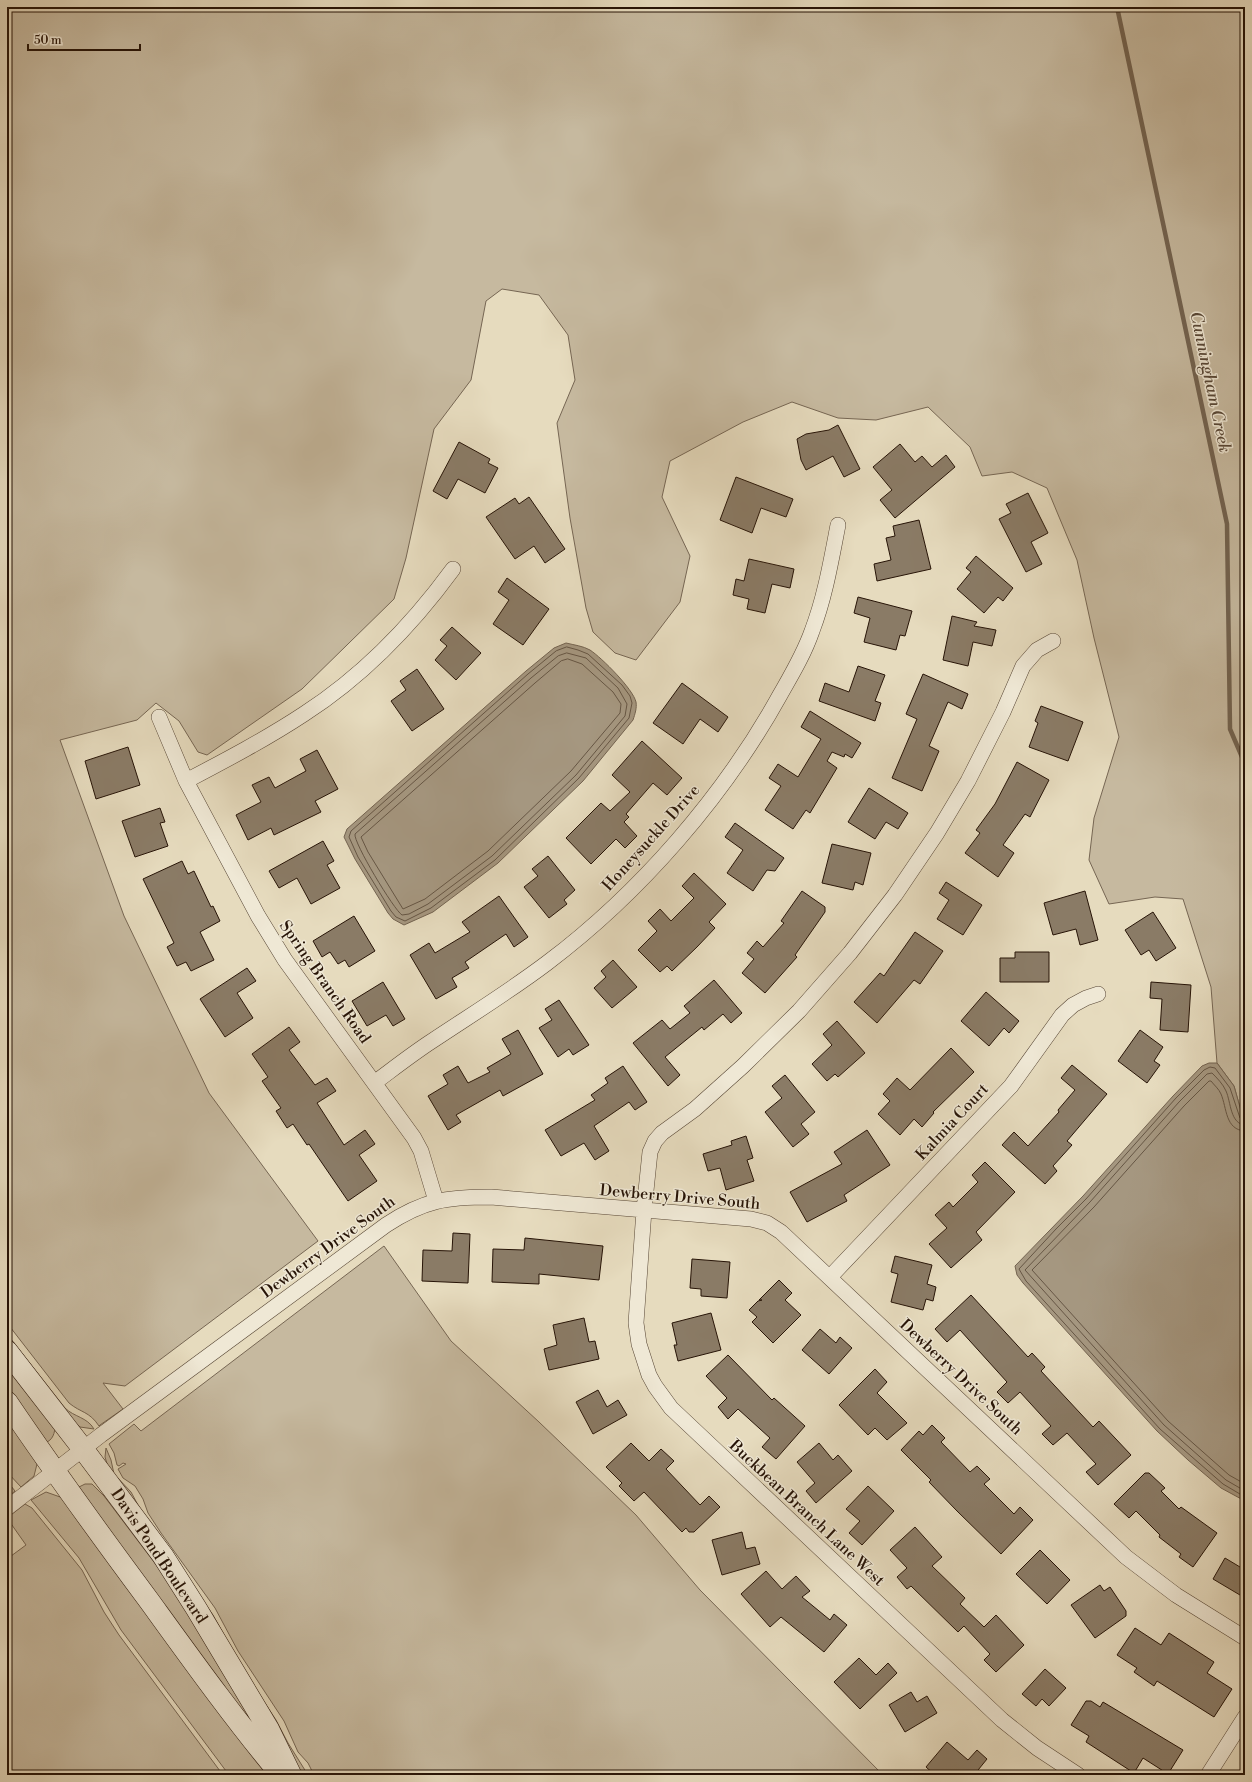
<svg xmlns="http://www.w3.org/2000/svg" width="1252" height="1782" font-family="'Libre Bodoni',serif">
<rect width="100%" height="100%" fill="#e6dbbe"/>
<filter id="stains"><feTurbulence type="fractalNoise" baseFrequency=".005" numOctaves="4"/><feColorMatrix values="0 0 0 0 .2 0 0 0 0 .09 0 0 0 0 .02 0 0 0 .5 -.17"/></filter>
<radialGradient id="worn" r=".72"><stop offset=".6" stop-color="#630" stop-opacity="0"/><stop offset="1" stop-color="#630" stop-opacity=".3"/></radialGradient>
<path fill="#c6b99f" stroke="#766653" d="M7 7H1241L1245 42V1125L1234 1086 1217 1063 1211 987 1183 899 1155 897 1109 904 1089 860 1094 818 1119 737 1094 638 1077 560 1047 488 1012 472 982 476 970 447 928 407 876 420 838 418 792 402 743 422 670 461 662 497 690 556 680 602 636 660 615 653 593 632 586 608 570 518 557 423 575 380 568 335 539 295 502 289 486 301 471 380 434 429 406 558 394 599 302 689 207 755 198 752 179 721 156 703 137 720 60 740 124 916 209 1093 318 1241 125 1386 103 1383 123 1409 100 1425 99 1426C89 1411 81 1413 69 1403L7 1323Z
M384 1246 451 1341 539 1422 636 1515 700 1590 883 1775H314L308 1763 298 1752 284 1721 238 1651 215 1608 161 1533 148 1513 143 1499 135 1486 123 1478 118 1469 126 1464 123 1463 119 1466 117 1465 114 1453 109 1444 134 1424 141 1431Z
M7 1334 65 1408C74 1417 87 1417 94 1429L80 1427 69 1419 7 1342Z
M7 1360 55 1425C55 1433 53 1440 45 1443L7 1394Z
M7 1413 37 1464 34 1476 21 1487 7 1472Z
M106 1448 111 1460 114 1474 131 1492 145 1518 213 1615 244 1671 276 1720 288 1743 308 1775H299L108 1467 105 1457Z
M7 1481 15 1491 7 1498Z
M85 1484H92L104 1496 188 1607 241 1700 261 1738 77 1488Z
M46 1492 63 1498 273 1775H229L121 1630 79 1558 31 1500Z
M25 1504 32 1508 82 1570 104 1612 119 1635 223 1775H7V1559L26 1545 7 1518Z"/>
<path fill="#a59780" stroke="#736350" d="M566 643C574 645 583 646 590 650 602 658 633 689 636 702 637 708 635 714 633 720L583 781 498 863 433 912 404 925 393 919 388 913 355 859 344 837 347 829 526 671 554 648Z
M1209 1063H1217L1234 1086 1245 1125V1501L1221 1488 1188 1460 1157 1431 1023 1283 1017 1275 1015 1266 1083 1196 1173 1096 1202 1066Z"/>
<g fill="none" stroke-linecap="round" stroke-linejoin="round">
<path stroke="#665644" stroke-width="1" d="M567 647 578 650 588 654 622 685 630 696 632 703 629 718 579 778 495 860 431 908 405 921 396 917 391 911 358 857 349 837 351 831 528 674 556 651Z
M567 653 586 658 618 688 627 704 625 716 576 775 492 856 428 904 409 914 402 915C394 910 353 842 355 834L531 678 558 656Z
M568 659 582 664 613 692 621 704 620 713 571 771 488 851 425 899 403 909 368 852 361 837 535 683 561 661Z
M1245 1120 1240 1118 1230 1088 1215 1068 1210 1067 1204 1070 1176 1098 1086 1199 1056 1229 1019 1269 1026 1281 1160 1429 1223 1484 1245 1497
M1245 1125C1230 1124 1231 1102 1226 1091 1223 1084 1217 1078 1212 1073L1207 1074 1179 1102 1090 1202 1025 1270 1164 1425 1226 1480 1245 1491
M1245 1131C1225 1130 1227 1108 1221 1094 1219 1089 1214 1085 1211 1081H1209L1184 1106 1094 1207 1032 1270 1168 1421 1229 1475 1245 1484"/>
<path stroke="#736350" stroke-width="4.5" d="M1117 7 1227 524 1230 729 1245 764"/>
</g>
<path fill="#8a7b66" stroke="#271407" d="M838 425 860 469 844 477 833 456 806 470 801 460 797 439 806 434 829 430Z
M459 442 490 459 488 463 498 468 485 493 458 479 447 499 433 491Z
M900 444 915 462 922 456 932 467 946 455 955 467 895 518 880 500 892 490 873 467Z
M736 477 793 499 786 517 761 508 752 533 720 520Z
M1028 493 1048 533 1031 542 1042 564 1026 572 999 519 1011 513 1006 504Z
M529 497 565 549 545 563 534 546 515 559 486 517 515 498 519 504Z
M919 520 931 569 877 581 874 564 891 560 886 538 895 536 893 526Z
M976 556 1013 588 1003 601 998 597 984 613 957 589 971 572 966 568Z
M749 559 794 569 790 588 772 584 765 613 747 609 749 599 733 595 736 579 744 581Z
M507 578 549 609 523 645 493 624 509 600 498 592Z
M858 597 912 611 905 636 900 635 896 650 864 642 870 618 854 613Z
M952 616 977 622 974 626 996 630 992 646 973 642 968 666 943 660Z
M452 627 481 653 456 680 435 660 447 646 440 640Z
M858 666 885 675 875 701 881 703 875 721 819 701 825 683 849 692Z
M417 669 444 709 412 731 391 701 406 690 400 681Z
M923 674 968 694 962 709 948 702 929 746 939 751 922 791 892 778 917 719 906 714Z
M682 683 728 717 718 732 700 719 683 744 653 723Z
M1041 706 1083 722 1068 761 1029 747 1038 723 1035 721Z
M810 711 861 743 852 758 845 754 844 757 832 752 827 761 837 768 810 813 806 810 793 829 765 810 781 786 769 778 778 764 798 777 821 739 801 727Z
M642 741 682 778 667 795 653 783 626 814 629 817 624 822 637 836 625 848 616 839 591 864 566 838 601 803 610 811 630 792 612 775Z
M128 747 140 785 96 799 85 761Z
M317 750 338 789 315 801 321 812 274 835 271 828 248 840 236 815 261 802 252 785 269 777 275 788 306 771 300 759Z
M1017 762 1049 780 1030 817 1025 814 1003 845 1014 853 998 877 965 853 980 833 976 830 995 804Z
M869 788 908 813 898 829 886 822 875 839 848 822Z
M160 808 165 822 160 823 168 846 135 857 122 821Z
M735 823 784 858 775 871 767 870 753 891 727 873 743 850 725 837Z
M323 841 334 861 327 865 340 888 311 904 297 878 279 888 269 871Z
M832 844 871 853 863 885 855 882 853 890 822 883Z
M548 856 575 890 564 900 567 904 549 918 524 887 538 876 532 869Z
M182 861 188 874 194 871 211 907 213 906 220 921 200 932 214 960 191 971 186 962 177 966 167 947 174 943 143 879Z
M694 873 726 904 709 922 715 928 697 947 672 971 667 966 660 972 638 950 657 931 648 921 660 909 671 921 694 898 682 886Z
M946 882 982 905 963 935 937 919 949 900 939 893Z
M802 891 825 907V912L795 955 797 957 765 993 742 973 754 959 747 953 757 941 763 947 784 923 781 921Z
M1085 891 1098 940 1080 945 1076 929 1053 935 1044 903Z
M499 896 528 937 514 947 506 934 465 962 469 968 452 978 457 987 436 999 410 955 429 943 435 953 470 932 462 922Z
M1153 912 1176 948 1156 961 1149 950 1141 955 1125 930Z
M354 916 375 951 349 967 345 960 338 964 330 952 322 957 313 941Z
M915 932 943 951 920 984 914 980 877 1023 854 1002 880 973 884 976Z
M1015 952H1049V982H1000V958H1015Z
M613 960 637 987 612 1008 594 988 606 977 601 971Z
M247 968 256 981 237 993 253 1018 225 1037 200 999Z
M714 980 742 1013 731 1023 723 1014 704 1030 702 1027 665 1057 680 1075 668 1086 633 1043 662 1020 670 1029 690 1013 684 1006Z
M383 982 405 1019 393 1026 386 1015 367 1026 352 1001Z
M1151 982 1191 985 1188 1032 1160 1030 1162 999 1150 998Z
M986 992 1019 1021 1009 1033 1004 1028 989 1046 961 1021Z
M559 1000 589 1045 573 1055 569 1049 558 1057 539 1028 552 1020 545 1009Z
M837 1021 865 1053 838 1077 835 1074 827 1081 812 1064 832 1045 823 1034Z
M289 1027 300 1042 289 1050 315 1085 327 1078 336 1091 317 1103 344 1145 365 1130 375 1144 359 1155 377 1181 348 1201 309 1144 307 1145 293 1124 287 1128 276 1111 281 1108 262 1081 268 1077 252 1054Z
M518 1030 543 1074 503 1096 500 1090 456 1115 461 1122 448 1130 428 1096 448 1084 443 1075 458 1066 468 1083 490 1072 487 1068 511 1054 502 1039Z
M1140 1030 1163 1047 1154 1061 1160 1065 1147 1083 1118 1061Z
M951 1048 974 1072 933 1112 934 1113 922 1127 914 1119 900 1135 878 1114 890 1101 883 1094 897 1078 910 1090Z
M1072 1065 1107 1094 1067 1141 1072 1145 1053 1166 1057 1171 1045 1184 1002 1145 1014 1132 1028 1146 1059 1112 1058 1110 1075 1090 1061 1078Z
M623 1066 647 1102 635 1110 629 1102 594 1126 609 1151 595 1160 584 1143 561 1156 545 1130 595 1100 591 1095 608 1083 605 1078Z
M785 1075 815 1112 801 1124 809 1134 793 1147 765 1112 782 1098 772 1086Z
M867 1130 890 1165 844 1195 847 1201 807 1222 790 1192 842 1164 834 1152Z
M746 1136 753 1158 747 1160 754 1181 726 1190 720 1168 708 1171 703 1154 732 1145 731 1141Z
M985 1162 1015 1192 976 1232 982 1240 951 1268 929 1244 947 1228 935 1215 949 1202 953 1207 978 1182 972 1175Z
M453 1233 470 1234 468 1283 422 1281 423 1250 452 1251Z
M525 1238 603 1246 599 1280 539 1274V1284L492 1282 493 1249 524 1250Z
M895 1256 932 1265 927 1284 936 1287 933 1301 926 1299 923 1310 891 1302 898 1274 891 1272Z
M692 1259 730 1262 727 1298 701 1296V1289L690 1288Z
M779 1280 792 1293 785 1300 801 1315 773 1343 752 1322 757 1317 749 1310 758 1301 762 1300H759Z
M971 1295 1028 1357 1032 1353 1045 1367 1041 1371 1093 1427 1099 1421 1131 1455 1098 1485 1086 1472 1096 1464 1067 1433 1053 1445 1042 1434 1051 1426 1020 1392 1008 1403 997 1392 1007 1382 960 1330 947 1342 935 1329Z
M711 1313 721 1350 678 1361 674 1345H677L672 1323Z
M584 1318 589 1342 595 1341 599 1359 549 1370 544 1349 557 1345 553 1325Z
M820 1329 836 1343 840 1337 852 1348 829 1374 802 1350Z
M728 1355 772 1400 774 1398 805 1426 776 1459 762 1447 770 1438 738 1409 728 1419 718 1407 727 1398 706 1376Z
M875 1369 887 1382 877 1393 907 1423 887 1440 875 1428 868 1435 839 1405Z
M598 1390 607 1407 618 1400 627 1415 593 1434 576 1402Z
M932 1425 945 1438 941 1442 970 1472 977 1466 990 1479 984 1484 1014 1514 1020 1507 1033 1520 1001 1554 957 1511 929 1482 931 1480 901 1450 919 1431 923 1435Z
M631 1443 649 1461 661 1449 674 1461 666 1469 700 1505 709 1496 720 1507 694 1532H689L686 1528 682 1532 644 1492 634 1501 619 1486 622 1483 606 1467Z
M819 1443 833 1460 838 1455 852 1471 816 1503 806 1491 815 1483 797 1462Z
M1145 1473H1149L1165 1488 1161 1491 1179 1509 1181 1507 1217 1533 1193 1567 1179 1557 1181 1554 1159 1537 1160 1535 1136 1511 1129 1518 1114 1504Z
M868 1486 894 1511 862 1545 849 1533 860 1521 846 1509Z
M915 1527 942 1557 932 1566 965 1598 960 1604 984 1627 996 1615 1024 1645 996 1672 984 1660 990 1654 964 1626 958 1632 911 1586 907 1589 897 1577 907 1568 890 1550Z
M742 1532 746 1549 755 1547 760 1564 722 1575 712 1540Z
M1040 1550 1070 1580 1047 1604 1016 1574Z
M1225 1558 1245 1570V1598L1213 1579Z
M766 1571 782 1589 796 1576 810 1591 802 1597 830 1620 834 1614 847 1625 824 1652 781 1617 770 1627 741 1594Z
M1100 1585 1104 1591 1110 1587 1126 1611V1616L1095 1638 1071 1605Z
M1135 1628 1161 1645 1169 1633 1214 1662 1207 1673 1232 1689 1214 1717 1157 1681 1154 1686 1134 1672 1137 1668 1117 1655Z
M859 1658 876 1675 888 1663 897 1673 860 1709 834 1682Z
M1045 1669 1066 1688 1049 1706 1042 1699 1036 1706 1022 1694Z
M911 1692 917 1702 927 1696 937 1713 905 1732 889 1705Z
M1086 1701H1091L1100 1707 1103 1702 1183 1750 1168 1774 1143 1758 1134 1773 1086 1742 1089 1736 1071 1725Z
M947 1742 968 1760 977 1750 987 1759 974 1775H935L926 1767Z"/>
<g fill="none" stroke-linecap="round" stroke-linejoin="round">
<defs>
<path id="street" d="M1053 641 1037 650 1023 666 1003 712 968 781 937 833 895 895 850 953 799 1011 743 1066 695 1109 662 1133 655 1141 650 1152 644 1210 636 1323 639 1344 649 1375 655 1386 671 1408 1002 1720 1037 1748 1078 1775
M159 717 186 781 258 916 285 960 414 1138 421 1151 436 1201
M186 781C226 760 266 739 304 714 363 676 412 625 453 569
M374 1083C393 1069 412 1054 432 1041 471 1015 510 991 547 963 640 893 724 796 780 695 792 674 804 654 812 631 825 597 831 561 838 525
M830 1277 1011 1086 1062 1015 1073 1005 1086 998 1098 994
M7 1508 101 1435 386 1225C424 1200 446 1197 491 1197L751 1219 767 1223 781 1232 1126 1557 1176 1595 1245 1638
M1208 1775 1245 1717"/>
<path id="secondary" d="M7 1351 83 1449 163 1556 196 1608 269 1730 291 1775
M7 1402C53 1470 101 1536 150 1602 192 1660 235 1720 281 1775"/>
</defs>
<use href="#street" stroke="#574635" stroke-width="16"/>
<use href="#secondary" stroke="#271407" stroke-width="22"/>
<use href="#street" stroke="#efe8d5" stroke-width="15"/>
<use href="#secondary" stroke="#efe8d5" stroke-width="21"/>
</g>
<g text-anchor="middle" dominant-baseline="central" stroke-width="3" stroke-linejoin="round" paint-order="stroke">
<g font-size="16" fill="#271407" stroke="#efe8d5">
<text transform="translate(651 838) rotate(-48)">Honeysuckle Drive</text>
<text transform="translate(325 982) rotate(55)">Spring Branch Road</text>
<text transform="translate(952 1122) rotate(-47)">Kalmia Court</text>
<text transform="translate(680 1197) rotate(5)">Dewberry Drive South</text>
<text transform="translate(328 1247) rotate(-36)">Dewberry Drive South</text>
<text transform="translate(961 1377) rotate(43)">Dewberry Drive South</text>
<text transform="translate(807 1513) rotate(43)">Buckbean Branch Lane West</text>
<text transform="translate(159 1556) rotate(56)">Davis Pond Boulevard</text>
</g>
<g font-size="17" font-style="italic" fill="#594837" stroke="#efe8d5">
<text transform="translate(1210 382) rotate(78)">Cunningham Creek</text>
</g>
</g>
<rect width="1252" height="1782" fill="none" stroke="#e6dbbe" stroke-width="24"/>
<rect x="8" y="8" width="1236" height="1766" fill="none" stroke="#271407" stroke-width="2"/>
<rect x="12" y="12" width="1228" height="1758" fill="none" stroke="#271407"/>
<path d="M28 44v6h112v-6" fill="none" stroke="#271407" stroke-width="2"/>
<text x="34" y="44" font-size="12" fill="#271407" stroke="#efe8d5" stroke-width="3" paint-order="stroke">50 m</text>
<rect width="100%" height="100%" filter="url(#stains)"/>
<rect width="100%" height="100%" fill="url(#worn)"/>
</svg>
